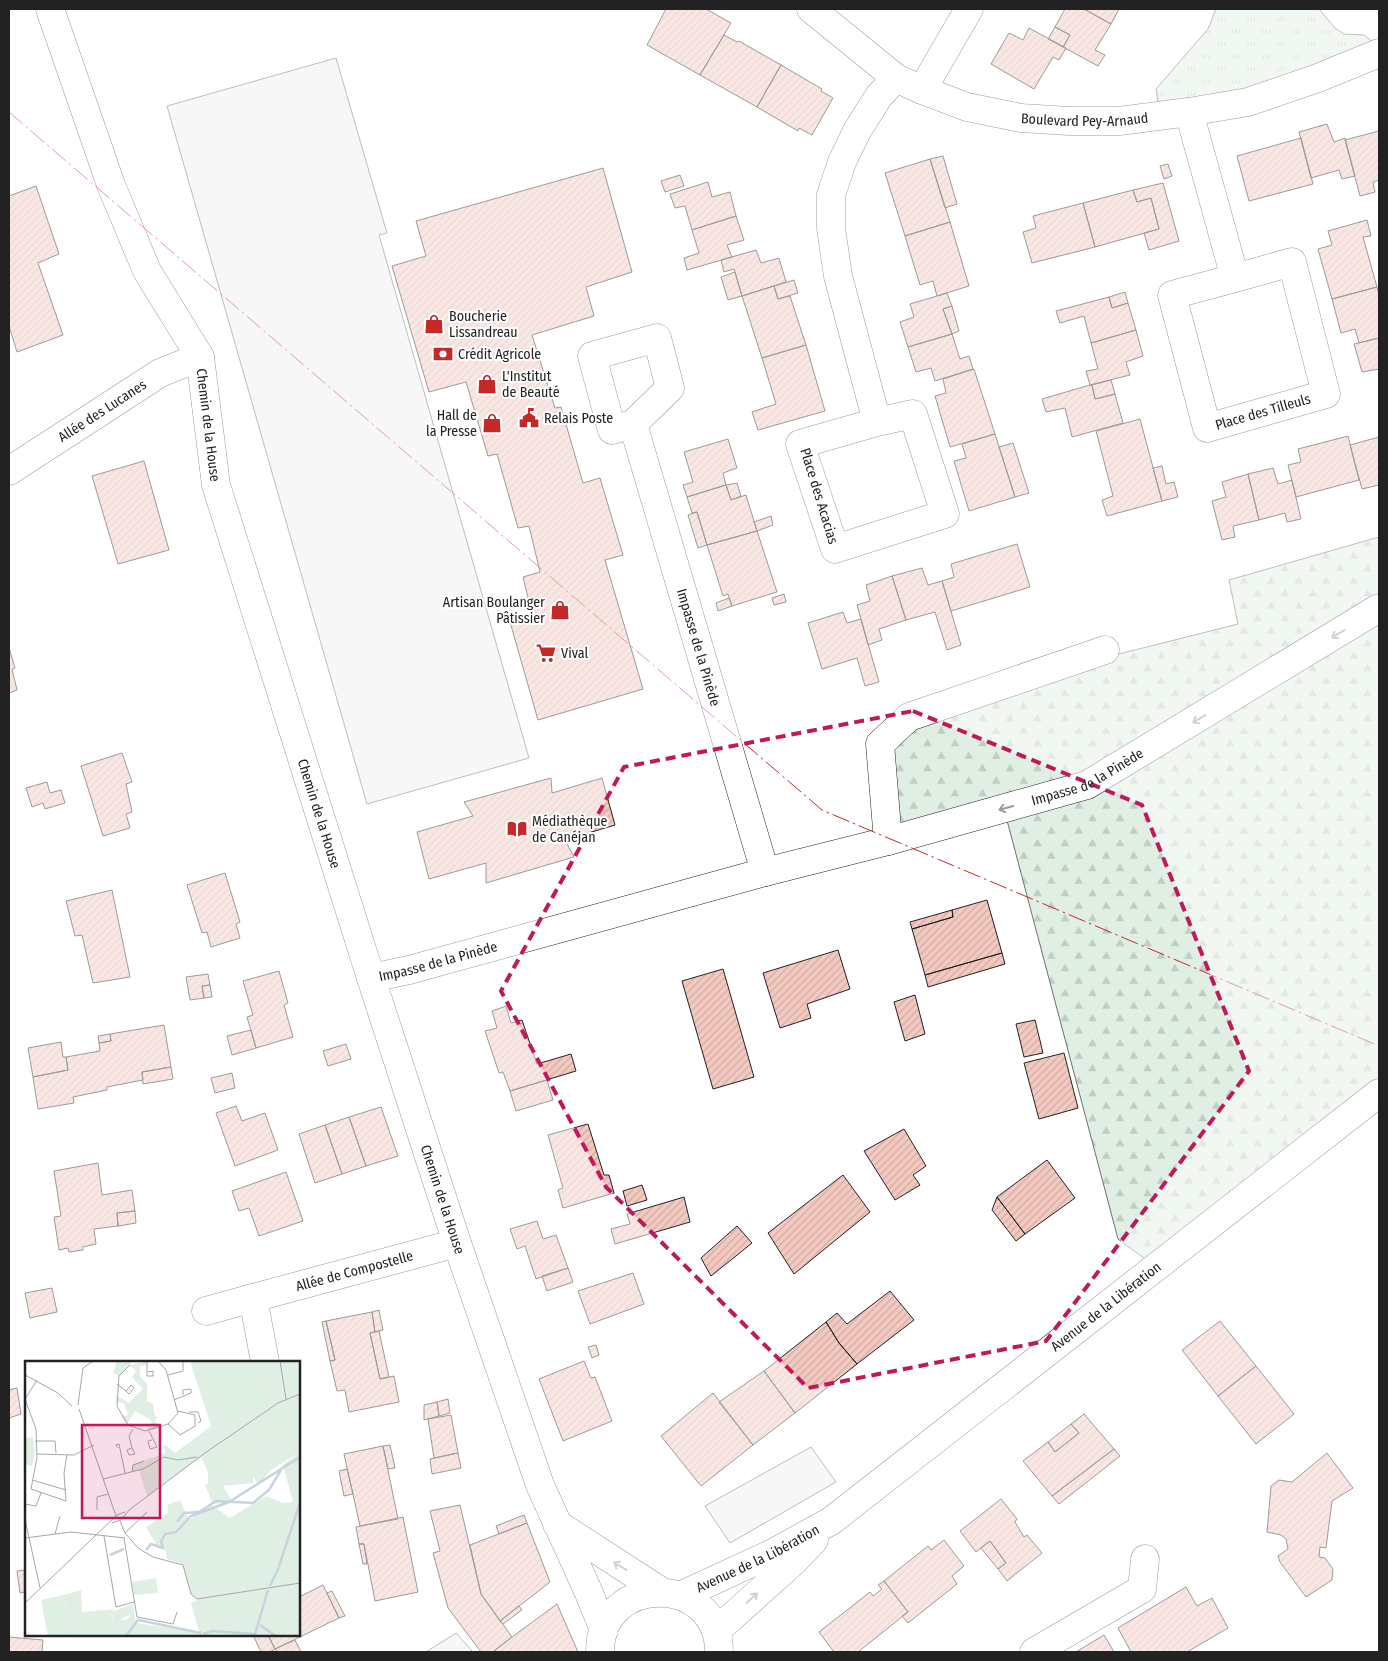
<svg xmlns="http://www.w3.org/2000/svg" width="1388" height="1661" font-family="'Fira Sans Condensed',sans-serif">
<defs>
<pattern id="forest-firs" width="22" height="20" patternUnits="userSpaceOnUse" patternTransform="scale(1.25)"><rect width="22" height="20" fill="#e0efe3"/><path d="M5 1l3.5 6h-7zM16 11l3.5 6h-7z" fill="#c0cdc2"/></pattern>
<pattern id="park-tufts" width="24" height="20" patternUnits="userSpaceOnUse" patternTransform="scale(1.25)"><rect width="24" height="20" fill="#e0efe3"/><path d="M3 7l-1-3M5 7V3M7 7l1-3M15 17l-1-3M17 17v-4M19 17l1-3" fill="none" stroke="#c0cdc2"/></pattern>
<pattern id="building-hatch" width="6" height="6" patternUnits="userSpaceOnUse" patternTransform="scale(1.25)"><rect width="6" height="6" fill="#f3c9c0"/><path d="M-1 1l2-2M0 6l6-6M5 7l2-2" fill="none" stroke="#d0aca5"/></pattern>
</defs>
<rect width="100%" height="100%" fill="#fff"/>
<path fill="url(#forest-firs)" stroke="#6f6f6f" d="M1379 537V1093L1156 1267 1118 1239 1004 809 888 841 880 744 909 717 1107 657 1238 624 1229 580Z"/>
<path fill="url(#park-tufts)" stroke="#6f6f6f" d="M1216 9H1319L1335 28 1344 34 1364 35 1379 47 1160 116 1156 89 1208 29Z"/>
<path fill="#ededed" stroke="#6f6f6f" d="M336 58 387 233 379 235 529 758 367 804 167 106Z
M811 1447 836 1482 730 1543 705 1506Z
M456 1633 473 1652H426Z"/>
<path fill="url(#building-hatch)" stroke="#222" d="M666 9H706L731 23 700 75 647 45Z
M1065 9H1084L1111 24 1095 50 1105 55 1098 66 1063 47 1070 35 1055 27Z
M1084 9H1119L1111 24Z
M1055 27 1070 35 1063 47 1048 39Z
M1029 28 1066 48 1059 60 1053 57 1034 89 991 64 1009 33 1023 40Z
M724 35 737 42 739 41 781 65 757 107 700 75Z
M781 65 822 89 821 91 833 98 812 135 799 128 798 131 757 107Z
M1327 124 1334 142 1345 138 1355 176 1342 179 1339 170 1311 178 1299 132Z
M1379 131V180L1373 182 1375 192 1360 196 1345 140Z
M1301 138 1313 184 1249 201 1237 156Z
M943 156 957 204 945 208 930 159Z
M930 159 950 222 905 236 885 173Z
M1168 164 1172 176 1164 179 1160 166Z
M603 168 632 272 586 287 594 316 532 335 555 408 561 407 583 483 600 478 623 555 605 560 643 689 538 720 510 622 532 615 523 577 540 572 529 526 518 528 497 454 488 456 466 382 429 392 392 266 426 256 416 221Z
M680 175 684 186 665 192 661 181Z
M708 182 712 197 730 192 736 216 692 230 685 206 675 208 670 194Z
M1163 183 1179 241 1149 250 1144 233 1159 229 1151 198 1137 202 1133 190Z
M36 186 59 254 38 263 63 335 17 352 9 326V196Z
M1133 190 1137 202 1151 198 1159 229 1095 247 1083 203Z
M1083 203 1095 247 1032 263 1023 232 1036 228 1033 216Z
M736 216 744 240 727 245 732 257 687 270 684 258 699 253 692 230Z
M1367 220 1371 236 1363 237 1377 287 1332 299 1318 249 1332 245 1328 231Z
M950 222 969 286 937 296 933 281 920 285 905 236Z
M756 250 761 263 779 258 786 282 742 296 734 269 724 272 721 260Z
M735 272 742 296 728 300 721 277Z
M794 280 798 293 778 299 774 286Z
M774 286 778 299 790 296 806 345 762 358 742 296Z
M1377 287 1379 295V338L1359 343 1355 329 1341 333 1332 299Z
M1125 292 1128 303 1112 308 1109 297Z
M947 293 952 306 943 309 952 334 908 347 900 322 914 317 910 304Z
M1109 297 1112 308 1128 303 1136 330 1091 343 1084 316 1060 323 1056 311Z
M952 306 959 331 952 334 943 309Z
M1136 330 1143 356 1126 362 1130 375 1090 385 1086 371 1098 369 1091 343Z
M952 334 960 359 969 356 973 369 935 381 931 368 916 372 908 347Z
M1379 338V371V369L1362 372 1354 344Z
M806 345 825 411 758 430 752 412 776 404 762 358Z
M974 369 995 434 950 447 935 396 946 393 943 379Z
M1111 380 1115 394 1095 399 1092 385Z
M1090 385H1092L1095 399 1115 394 1123 423 1072 437 1065 408 1046 412 1042 399Z
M1140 419 1162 501 1107 516 1102 500 1113 496 1096 431Z
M995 434 1015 497 969 511 954 461 966 458 962 444Z
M1348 436 1359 480 1296 497 1288 465 1301 462 1298 449Z
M1379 437V485L1362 489 1350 445Z
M728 439 737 468 723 473 726 485 687 497 683 485 693 482 684 452Z
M1013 443 1029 493 1015 497 999 447Z
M144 461 169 550 118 564 92 476Z
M1162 466 1166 484 1174 482 1178 497 1162 501 1153 468Z
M1273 468 1278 484 1292 480 1301 519 1287 522 1285 513 1259 520 1248 474Z
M1248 474 1259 520 1233 526 1235 537 1222 540 1212 501 1226 497 1222 482Z
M737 483 741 496 731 500 726 485Z
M726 485 731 500 746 495 757 531 707 545 697 512 692 513 687 497Z
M697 512 707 545 698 548 688 515Z
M771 516 773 525 757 531 754 522Z
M757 531 777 592 732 606 728 594 723 596 707 545Z
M1017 544 1030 587 951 611 942 581 954 577 951 564Z
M922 568 928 585 942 581 961 645 947 650 935 612 906 620 892 576Z
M892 576 906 620 879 629 882 640 868 645 857 605 870 601 866 585Z
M784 594 786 602 774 605 772 598Z
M729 598 732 606 718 611 716 603Z
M843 612 847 623 861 619 879 682 865 686 857 658 822 669 808 623Z
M9 648 15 668 12 669 17 690 9 693Z
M122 753 132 782 126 784 132 812 126 814 130 828 103 836 81 766Z
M551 778 552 793 602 778 615 825 565 840 574 857 486 883V863L429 879 417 832 473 816 464 802Z
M47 782 50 793 61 790 65 803 45 809 43 803 32 807 26 788Z
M225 873 240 922 236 924 240 938 211 947 207 932 202 933 187 885Z
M112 890 130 977 93 983 82 935 75 936 66 901Z
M987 900 1002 953 925 975 912 929 953 917 952 910Z
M952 910 953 917 912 929 910 922Z
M838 950 850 989 807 1004 811 1018 780 1028 763 973Z
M1002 953 1005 964 928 987 925 975Z
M723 969 754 1077 713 1089 682 981Z
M279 971 288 1003 284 1005 293 1037 256 1048 247 1017 253 1015 243 981Z
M208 974 210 985 202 986 204 998 190 1000 186 977Z
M210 985 212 997 204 998 202 986Z
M915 995 925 1034 905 1041 894 1002Z
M506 1006 511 1023 522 1020 537 1064 571 1054 576 1071 510 1091 503 1072 499 1073 485 1031 497 1028 492 1011Z
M1035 1020 1043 1053 1024 1057 1016 1024Z
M164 1025 171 1067 142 1072 143 1080 107 1087V1090L73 1097 74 1103 38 1109 33 1077 68 1070 66 1057 100 1051 99 1043 111 1041 110 1034Z
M251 1030 256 1048 232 1055 227 1036Z
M110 1034 111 1041 99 1043 98 1036Z
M61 1042 63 1057H66L68 1070 33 1077 28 1048Z
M346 1044 351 1059 328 1066 323 1051Z
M1064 1053 1078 1108 1039 1119 1024 1063Z
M171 1067 173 1079 143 1084 142 1072Z
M232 1073 235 1088 215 1093 211 1078Z
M547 1080 553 1100 516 1111 510 1091Z
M236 1106 242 1121 265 1113 278 1150 235 1166 216 1113Z
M381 1107 398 1156 366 1166 349 1117Z
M349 1117 366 1166 342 1174 325 1125Z
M588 1124 604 1175H609L614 1193 563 1208 558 1190 563 1188 548 1135Z
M325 1125 342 1174 315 1183 299 1134Z
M904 1129 926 1166 913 1175 920 1185 895 1200 864 1151Z
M1047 1160 1075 1198 1025 1234 997 1197Z
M98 1163 102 1195 132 1190 135 1211 117 1213 118 1226 94 1229 96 1244 83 1247V1250L69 1252 68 1248 59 1250 54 1217 61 1216 54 1171Z
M286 1172 303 1221 259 1236 249 1208 239 1211 232 1191Z
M843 1175 870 1212 794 1274 768 1233Z
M642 1185 647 1200 627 1206 623 1191Z
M684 1197 690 1222 615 1244 611 1229 630 1224 627 1214Z
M997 1197 1025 1234 1016 1241 992 1210Z
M135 1211 136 1223 118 1226 117 1213Z
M537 1221 543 1239 556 1235 568 1268 536 1279 525 1246 517 1249 510 1229Z
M737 1226 752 1243 711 1276 701 1258Z
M568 1268 573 1282 547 1291 542 1276Z
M633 1273 644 1304 590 1324 578 1291Z
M52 1288 57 1312 30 1318 25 1293Z
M890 1291 914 1320 857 1364 839 1343 826 1322 837 1313 847 1324Z
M379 1310 383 1330 375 1332 372 1312Z
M372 1312 375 1332 370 1333 380 1379 394 1376 399 1402 349 1412 345 1390 337 1391 330 1361 335 1360 326 1321Z
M326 1321 335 1360 330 1361 322 1322Z
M1220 1321 1256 1366 1218 1396 1182 1350Z
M826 1322 839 1343 857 1364 795 1413 764 1371Z
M379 1331 389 1377 380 1379 370 1333Z
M596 1345 599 1355 592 1358 588 1347Z
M584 1361 591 1378 595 1377 612 1421 563 1441 539 1379Z
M1256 1366 1294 1414 1256 1444 1218 1396Z
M764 1371 795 1413 753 1445 719 1402Z
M17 1388 21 1414 9 1418V1390Z
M713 1393 753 1445 701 1486 661 1436Z
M448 1399 450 1413 439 1416 437 1402Z
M437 1402 439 1416 424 1420V1405Z
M1084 1414 1114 1449 1052 1496 1023 1461 1048 1442 1055 1452 1079 1433 1071 1424Z
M451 1415 458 1453 434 1458 428 1419Z
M1071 1424 1079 1433 1055 1452 1048 1442Z
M390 1445 395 1468 388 1469 383 1446Z
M383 1446 398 1519 360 1526 344 1454Z
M1114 1449 1120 1456 1059 1504 1052 1496Z
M458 1453 461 1468 432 1474 430 1459Z
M1327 1453 1353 1488 1332 1501 1326 1548 1320 1547 1319 1557 1325 1558 1333 1569 1332 1580 1306 1597 1280 1562 1278 1556 1288 1549 1286 1539 1281 1535 1267 1532 1271 1486 1279 1480 1292 1482Z
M347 1469 353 1494 344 1496 339 1471Z
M1001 1499 1017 1519 1015 1522 1024 1537 1027 1535 1042 1553 1007 1581 998 1569 1006 1563 990 1541 976 1552 960 1531Z
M460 1505 481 1594 512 1637 493 1652H481L448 1608 433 1553 440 1551 430 1511Z
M524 1515 527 1523 499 1534 496 1526Z
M403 1517 418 1592 375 1601 364 1544H359L356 1527Z
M527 1523 550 1582 500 1621 481 1594 470 1545Z
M944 1540 964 1566 952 1576 957 1584 908 1623 902 1616 908 1612 884 1581 928 1546 931 1550Z
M990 1541 1006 1563 998 1569 981 1548Z
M359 1544H364L367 1564H363Z
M26 1570V1592L20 1593 17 1571Z
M884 1581 908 1612 858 1652H834L819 1632 870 1592 873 1596 882 1589 878 1585Z
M323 1585 339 1618 275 1649 268 1635H299V1597Z
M1186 1587 1197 1606 1212 1598 1228 1628 1187 1652H1131L1118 1628Z
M332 1591 345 1616 339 1618 327 1593Z
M557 1604 578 1652H493L512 1637Z
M519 1606 522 1610 503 1624 500 1621Z
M253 1635H268L275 1649 270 1652H261Z
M1104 1635 1114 1652H1076Z
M9 1637 43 1640 42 1652H9Z
M295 1640 301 1652H277L275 1649Z"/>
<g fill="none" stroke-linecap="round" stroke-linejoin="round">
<defs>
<g id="street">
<path id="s1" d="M811 9 896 78 922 90 967 107 1021 118 1069 121H1119L1189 112 1248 102 1318 78 1379 53"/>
<path d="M922 90 969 9"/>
<path d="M1189 112 1235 278 1292 262 1326 394 1207 428 1172 295 1235 278"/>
<path d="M877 422 913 414 945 514 835 549 800 444 877 422 838 276 831 228V195L842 162 857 131 879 96 896 78"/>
<path id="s2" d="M633 424 612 430 592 356 657 338 670 388 633 424 765 872"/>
<path id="s3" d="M9 471 160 373 200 357"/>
<path d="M888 841 880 744 909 717 1105 650"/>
<path id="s4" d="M371 978 409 970 765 872 888 841 1087 785 1379 608"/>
<path d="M206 1311 253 1298"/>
<path id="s5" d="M265 1362 253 1298 457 1243"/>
<path d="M1034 1652 1142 1589 1145 1559"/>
</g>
<g id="secondary">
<path id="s6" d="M50 9 111 185 147 271 200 357 216 485 371 978 457 1243 540 1485 589 1593 604 1630"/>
<path d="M557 1524 662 1592"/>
</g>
<g id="primary">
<path id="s7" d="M682 1595 773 1553 831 1521 1379 1093"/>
<path d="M716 1631 794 1561 814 1540"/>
<path d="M600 1652C600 1573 719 1573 719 1652"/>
</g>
</defs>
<use href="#street" stroke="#222" stroke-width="29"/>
<use href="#secondary" stroke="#222" stroke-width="29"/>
<use href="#primary" stroke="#222" stroke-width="29"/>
<use href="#street" stroke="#fff" stroke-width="28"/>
<use href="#secondary" stroke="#fff" stroke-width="28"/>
<use href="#primary" stroke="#fff" stroke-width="28"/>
<path stroke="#c62828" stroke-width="1" stroke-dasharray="18 4 2.5 4" stroke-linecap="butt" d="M9 112 822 810 1379 1046"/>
</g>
<defs><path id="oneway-shaft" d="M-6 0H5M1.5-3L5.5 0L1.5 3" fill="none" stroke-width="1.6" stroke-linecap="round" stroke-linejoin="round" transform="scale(1.25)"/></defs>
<g stroke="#9c9c9c">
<use href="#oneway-shaft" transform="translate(1338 634) rotate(149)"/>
<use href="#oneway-shaft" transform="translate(1199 719) rotate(149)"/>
<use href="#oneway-shaft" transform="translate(1006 808) rotate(164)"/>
<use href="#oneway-shaft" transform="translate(620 1566) rotate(-149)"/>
<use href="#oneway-shaft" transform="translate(752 1598) rotate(-42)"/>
</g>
<path d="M0 0H1388V1661H0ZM913 711 1142 805 1249 1071 1046 1341 808 1388 606 1187 501 991 624 767Z" fill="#fff" fill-opacity=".55" fill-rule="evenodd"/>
<path fill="none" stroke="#c2185b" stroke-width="4" stroke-dasharray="10 6" stroke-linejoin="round" d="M913 711 1142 805 1249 1071 1046 1341 808 1388 606 1187 501 991 624 767Z"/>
<defs>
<symbol id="shop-bare" viewBox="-9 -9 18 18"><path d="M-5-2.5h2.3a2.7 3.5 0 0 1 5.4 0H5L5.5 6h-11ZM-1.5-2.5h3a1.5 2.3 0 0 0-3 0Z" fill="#c62828" stroke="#fff" stroke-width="2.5" paint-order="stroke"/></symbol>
<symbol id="bank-bare" viewBox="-9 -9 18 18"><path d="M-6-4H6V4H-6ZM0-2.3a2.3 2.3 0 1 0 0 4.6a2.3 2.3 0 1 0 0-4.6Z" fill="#c62828" stroke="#fff" stroke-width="2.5" paint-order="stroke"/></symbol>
<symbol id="civic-bare" viewBox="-9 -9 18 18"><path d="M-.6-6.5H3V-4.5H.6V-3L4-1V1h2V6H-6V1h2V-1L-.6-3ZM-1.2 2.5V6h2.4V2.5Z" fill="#c62828" stroke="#fff" stroke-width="2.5" paint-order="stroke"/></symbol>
<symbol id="supermarket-bare" viewBox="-9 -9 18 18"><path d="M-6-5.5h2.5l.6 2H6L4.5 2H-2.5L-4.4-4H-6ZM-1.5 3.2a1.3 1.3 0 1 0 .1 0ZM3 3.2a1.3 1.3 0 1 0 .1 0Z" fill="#c62828" stroke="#fff" stroke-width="2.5" paint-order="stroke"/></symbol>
<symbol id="library-bare" viewBox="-9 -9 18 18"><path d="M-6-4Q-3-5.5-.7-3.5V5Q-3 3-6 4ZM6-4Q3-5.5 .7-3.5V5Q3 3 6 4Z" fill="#c62828" stroke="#fff" stroke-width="2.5" paint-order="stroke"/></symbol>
</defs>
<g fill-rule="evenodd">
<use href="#shop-bare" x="420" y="310" width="28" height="28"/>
<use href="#bank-bare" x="429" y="340" width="28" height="28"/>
<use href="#shop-bare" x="473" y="370" width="28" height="28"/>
<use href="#civic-bare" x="515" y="404" width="28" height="28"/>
<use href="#shop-bare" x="478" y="409" width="28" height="28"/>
<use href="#shop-bare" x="546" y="596" width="28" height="28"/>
<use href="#supermarket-bare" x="532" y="639" width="28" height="28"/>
<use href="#library-bare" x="503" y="815" width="28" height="28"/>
</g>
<g text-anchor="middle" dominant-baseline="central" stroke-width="4" stroke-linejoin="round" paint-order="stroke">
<g font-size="14" fill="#222" stroke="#fff">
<text stroke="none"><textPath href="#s1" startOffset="305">Boulevard Pey-Arnaud</textPath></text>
<text stroke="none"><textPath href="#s3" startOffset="111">Allée des Lucanes</textPath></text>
<text transform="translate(1263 412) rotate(-16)">Place des Tilleuls</text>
<text stroke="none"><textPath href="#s6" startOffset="449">Chemin de la House</textPath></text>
<text transform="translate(819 496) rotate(73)">Place des Acacias</text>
<text stroke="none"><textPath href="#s2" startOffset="502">Impasse de la Pinède</textPath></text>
<text stroke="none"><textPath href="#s4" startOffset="745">Impasse de la Pinède</textPath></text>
<text stroke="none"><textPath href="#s6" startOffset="854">Chemin de la House</textPath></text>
<text stroke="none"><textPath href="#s4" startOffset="69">Impasse de la Pinède</textPath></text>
<text stroke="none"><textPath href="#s6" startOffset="1259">Chemin de la House</textPath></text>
<text stroke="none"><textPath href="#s5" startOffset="170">Allée de Compostelle</textPath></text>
<text stroke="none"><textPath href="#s7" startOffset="515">Avenue de la Libération</textPath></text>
<text stroke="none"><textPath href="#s7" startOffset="84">Avenue de la Libération</textPath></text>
</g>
<g font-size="14" fill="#222" stroke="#fff" text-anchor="start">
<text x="449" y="316">Boucherie<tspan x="449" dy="16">Lissandreau</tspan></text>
<text x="458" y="354">Crédit Agricole</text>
<text x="502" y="376">L'Institut<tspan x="502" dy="16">de Beauté</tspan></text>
<text x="477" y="415" text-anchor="end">Hall de<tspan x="477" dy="16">la Presse</tspan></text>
<text x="544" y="418">Relais Poste</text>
<text x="545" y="602" text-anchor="end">Artisan Boulanger<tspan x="545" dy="16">Pâtissier</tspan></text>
<text x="561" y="653">Vival</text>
<text x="532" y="821">Médiathèque<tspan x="532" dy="16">de Canéjan</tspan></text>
</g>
</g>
<g transform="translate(25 1361)">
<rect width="275" height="275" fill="#fff"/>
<path d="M255 0H275V91L246 109 235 122H232L228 115V122L198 125 206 138 202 142 188 143 180 124 250 79 237 53 243 34 240 17ZM56 229 57 251 90 248 86 251 88 258 101 259 106 254 111 262 101 275H47L38 234Z" fill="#e0efe3"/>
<path d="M165 0H255L258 14 240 17 243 34 259 30 261 38 237 53 250 79 183 122V111L176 96 122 135 114 109 107 111 108 104 140 92 138 85 141 84 150 92 186 65ZM8 76 10 91 7 105 0 103V77ZM275 91V224L260 227 266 275H101L111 262 105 254 90 261 86 251 108 243 111 262 174 271 166 242 173 239 166 233 157 203 142 198 140 187 131 183 121 166 143 152 142 144 155 139 164 159 187 144 205 157 241 135 258 142 268 141 258 104ZM131 217 133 232 109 234 107 221ZM38 234 47 275H23L16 239Z" fill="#e0efe3"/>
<path d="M92 0H105L106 4 122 0V4L115 5V15L122 23V40L128 43 130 55 133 57 129 59 135 67 122 70 127 60 110 50 102 63 96 56 103 54 99 42 91 41V34L104 42 118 28 107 16 111 10 105 4 94 15 88 12ZM275 224V275H266L260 227Z" fill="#e0efe3"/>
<path fill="none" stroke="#c7d3dd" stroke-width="2.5" d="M152 161 159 152 174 151 191 140 228 142 244 129 256 109M121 189 126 183 138 187 136 181 140 173 151 171 166 155 204 141 275 96M85 194 99 188M254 205 275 142M245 225 254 206M235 264 251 275M178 273 187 270 230 273 243 229M101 275 113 259 176 272"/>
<path fill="none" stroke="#a7a7a7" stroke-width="1" d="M122 0V15H128V10L123 11M255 0 261 38M105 4 94 15 92 45 103 64 120 70 143 63 153 52 141 9 133 0M0 14 33 32 47 45M143 14 158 10V0M12 19 0 38 11 68 12 97 6 128 41 140 39 112 42 94M92 23 101 30 106 24 109 27 104 33 101 30M149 39 166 32V28L158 29V34M53 44 58 7 68 0M54 48 91 155M164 51H173L176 60 173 62M143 63 155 74 170 65V54L153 50M124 70 132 86 125 88 123 80 127 79M10 80H30L31 92M93 87 91 84 94 83 100 112M107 87 110 93 104 94 102 89 107 87 104 75 108 68M12 93 49 94 69 84M107 111 108 104 119 100M78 118 118 108 139 96 153 99 172 96M7 119 41 129M0 143 11 145 16 132M72 149V136L83 133M0 158 15 227M95 160 100 172 113 187 128 196 158 204 166 233 172 238 275 222M87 162 96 159 104 149 180 92 253 42 275 33M100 172 122 151M30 173 35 155M79 175 91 246 109 241M0 177 46 171 100 177M99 177 112 256 148 263 152 251M0 242 92 154 100 151"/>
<path fill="#c2185b" fill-opacity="0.15" stroke="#c2185b" stroke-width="2.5" d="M57 64H135V157H57Z"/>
<rect width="275" height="275" fill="none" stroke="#222" stroke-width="2.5"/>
</g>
<rect width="1388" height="1661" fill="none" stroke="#222222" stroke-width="20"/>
</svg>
